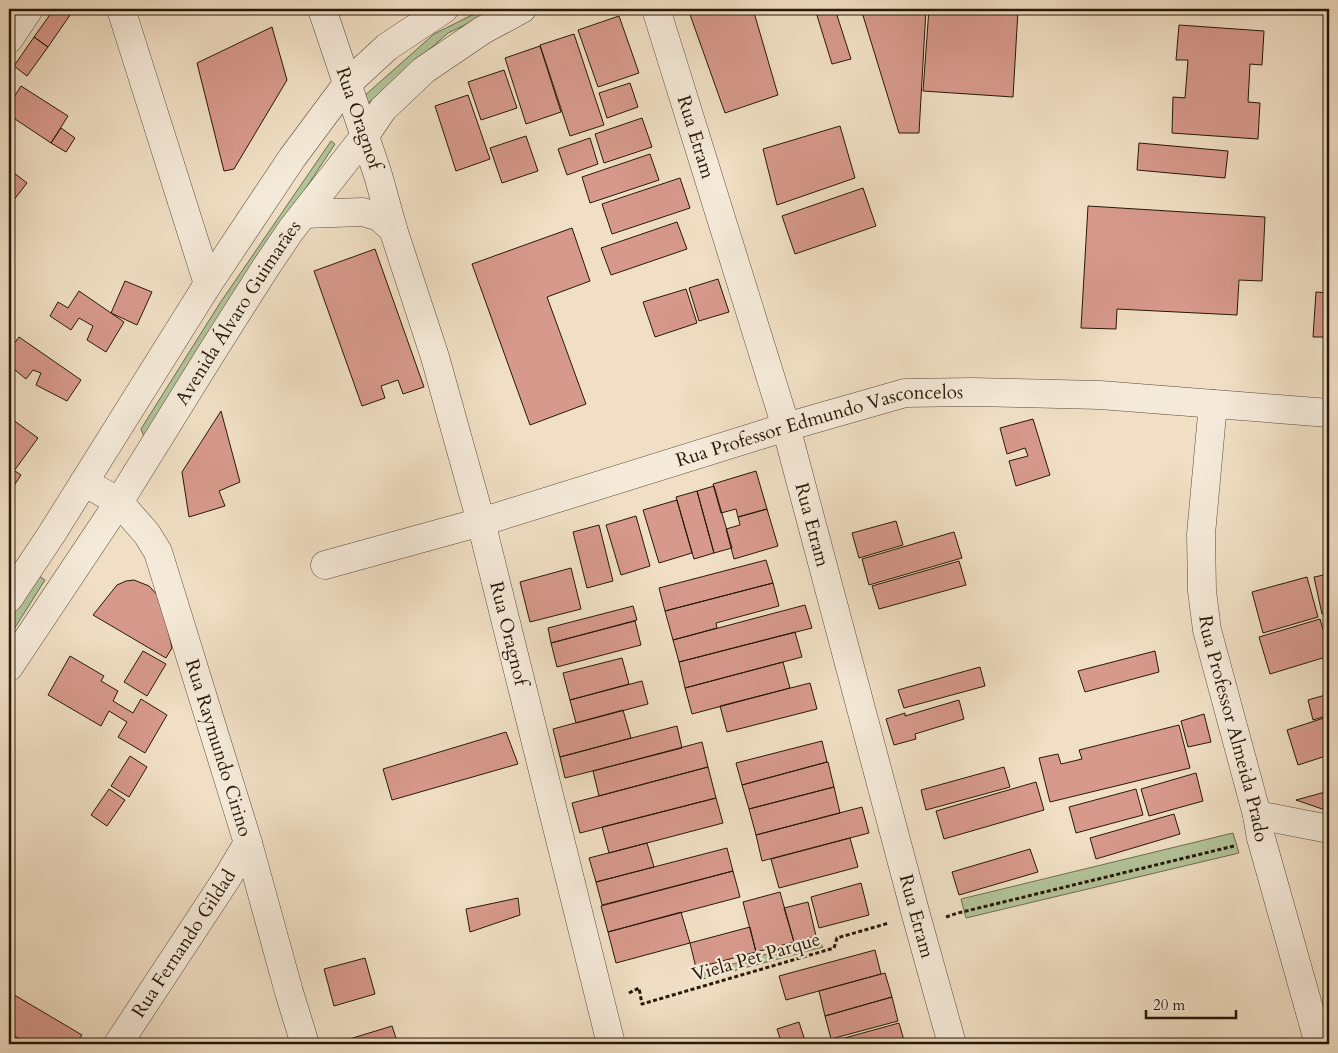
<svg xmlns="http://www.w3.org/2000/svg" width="1338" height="1053" font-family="Cardo,serif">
<rect width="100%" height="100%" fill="#f0dfc4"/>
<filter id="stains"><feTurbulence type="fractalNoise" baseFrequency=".004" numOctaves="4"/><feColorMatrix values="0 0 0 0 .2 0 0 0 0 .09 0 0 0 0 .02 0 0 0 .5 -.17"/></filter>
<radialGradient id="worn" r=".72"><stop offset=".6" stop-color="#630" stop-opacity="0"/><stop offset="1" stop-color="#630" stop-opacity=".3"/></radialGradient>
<path fill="#b3c399" stroke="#6d6e51" d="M484 9H499L448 33 366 105 363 97 434 34Z
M331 141 335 144 250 273 144 437 141 429 220 303Z
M36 574 45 580 9 637V616Z
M1233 833 1239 853 966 918 961 899Z
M818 939 823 947 699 980 698 974Z"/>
<path fill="#d7998c" stroke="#271809" d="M54 9H61L70 15 48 47 34 37Z
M688 9H753L778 95 725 113Z
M815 9H835L851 59 832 64Z
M861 9H926L919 133H899Z
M929 9 1018 10 1013 97 923 91Z
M619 16 639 73 598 87 578 30Z
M1179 25 1264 31 1262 65 1250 64 1248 102 1260 103 1258 139 1172 133 1173 97 1185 98 1188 60H1176Z
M272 27 287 80 234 169 224 171 197 63Z
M574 34 604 125 570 136 540 45Z
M34 37 48 47 27 76 14 66Z
M540 46 561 112 526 124 505 58Z
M504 70 517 108 481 120 468 82Z
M630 83 638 107 607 118 599 93Z
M21 86 68 116 51 143 9 115V105Z
M468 95 490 159 456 171 435 106Z
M642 118 652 147 604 163 595 134Z
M840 126 855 178 777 205 763 149Z
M61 128 75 138 66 152 51 143Z
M526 136 538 171 502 183 490 148Z
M590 138 598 164 567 175 558 149Z
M1139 143 1228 151 1225 178 1137 170Z
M650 154 659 180 590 203 582 177Z
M9 169 27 183 13 201 9 198Z
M680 178 690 208 612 234 602 204Z
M863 188 876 226 795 254 782 216Z
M1088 206 1265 217 1262 281 1239 280 1237 315 1117 309 1116 329 1081 328Z
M677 222 687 249 611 275 601 248Z
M572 228 590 281 547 297 586 404 530 425 472 264Z
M375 249 424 387 403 394 398 380 381 386 385 398 362 406 314 271Z
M718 279 729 312 699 321 689 288Z
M125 281 152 292 137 325 111 313Z
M686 289 697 323 655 337 643 302Z
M79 291 124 322 106 352 87 340 93 326 79 318 71 330 50 316 58 302 68 308Z
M1316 292 1329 293V337H1313Z
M19 337 81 380 67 401 36 385 41 373 33 370 26 379 9 365V351Z
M221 411 240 482 219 491 225 506 189 517 182 472Z
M9 417 38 438 14 471 9 467Z
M1033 419 1050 475 1016 486 1009 461 1028 456 1025 448 1007 454 1000 428Z
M9 467 21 475 9 493Z
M756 471 767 509 738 517 736 509 721 513 713 484Z
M714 486 732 548 714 553 697 491Z
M697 491 714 553 694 559 676 497Z
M677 500 692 553 659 563 643 510Z
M767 509 778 546 734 559 726 529 740 525 738 517Z
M636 516 650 566 621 575 606 525Z
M896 521 903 545 859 558 852 533Z
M599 525 613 581 587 588 573 532Z
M954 532 962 558 869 585 862 559Z
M766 560 773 583 665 611 659 588Z
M959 561 966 585 879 609 872 586Z
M571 568 581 609 530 622 520 582Z
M1329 574V612L1322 614 1314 577Z
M1307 577 1318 617 1263 633 1252 592Z
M134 580 149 586 161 599 172 648 166 658 93 615 117 585 126 581Z
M773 583 779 606 716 623 717 628 673 640 665 611Z
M805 605 812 628 679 662 673 640Z
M633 606 637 620 551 643 548 628Z
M1320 619 1329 650V656L1270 674 1259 637Z
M635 621 641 645 557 667 551 643Z
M795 632 802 657 685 688 679 662Z
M143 651 166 664 147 696 124 682Z
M1155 651 1159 672 1085 692 1078 671Z
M70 656 104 676 101 681 118 691 113 701 133 713 141 699 167 715 145 753 118 737 127 722 109 711 101 726 48 695Z
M622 658 629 684 570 700 563 673Z
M783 662 790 688 692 714 685 688Z
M980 667 985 686 904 708 898 690Z
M642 681 648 704 576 723 570 700Z
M810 683 817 709 727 732 720 706Z
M1329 694V715L1313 720 1308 700Z
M959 700 964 719 915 734 916 739 894 745 886 719 905 713V716Z
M623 710 631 738 560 757 553 729Z
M1204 714 1211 742 1188 747 1181 721Z
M1327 717 1329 725V755L1298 765 1287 730Z
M1179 725 1190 768 1050 802 1039 758 1058 754 1061 764 1082 759 1079 750Z
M677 726 682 748 565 778 560 757Z
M506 732 518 764 392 800 383 769Z
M822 741 827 762 742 785 736 763Z
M702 742 708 767 599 796 593 771Z
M130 756 147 767 129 797 111 786Z
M827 762H828L834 787 749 809 742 785Z
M708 767 716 798 580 833 572 803Z
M1004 767 1010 787 926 810 921 790Z
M1196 773 1203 801 1149 816 1141 789Z
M1036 782 1044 810 944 839 936 811Z
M834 787 840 813 756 835 749 809Z
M109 789 125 800 107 826 91 815Z
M1136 789 1143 815 1076 833 1069 807Z
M1329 791V810L1328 811 1296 800Z
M716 798 723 823 609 853 602 827Z
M862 807 869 833 762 861 756 835Z
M1174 814 1180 834 1096 859 1090 838Z
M850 838 858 867 779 888 771 859Z
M647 843 654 867 596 882 589 858Z
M727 848 733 871 602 905 596 882Z
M1030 849 1038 872 959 895 952 872Z
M733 871 740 897 608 932 601 906Z
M861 883 869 915 819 928 811 897Z
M780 892 794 942 756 952 743 902Z
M518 898 520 915 470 932 466 909Z
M808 902 816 936 794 942 784 908Z
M681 912 690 943 616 963 608 932Z
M750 927 756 952 696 968 690 943Z
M875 950 881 974 786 1000 779 976Z
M365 958 375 994 334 1006 324 969Z
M885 973 892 997 825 1016 819 991Z
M11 993 82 1035 76 1044H28L9 1033V997Z
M892 997 898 1021 831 1039 825 1016Z
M799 1022 806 1044H782L777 1029Z
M899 1023 905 1044H830V1042Z
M392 1026 398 1044H345L343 1041Z
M1035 1039 1036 1044H1017Z"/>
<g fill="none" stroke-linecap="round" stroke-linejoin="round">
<defs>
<g id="minor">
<path d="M121 9 208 284"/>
<path id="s1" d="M322 9 378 175 393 229 435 357 481 522 611 1044"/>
<path id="s2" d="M656 9 786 427 916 915 952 1044"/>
<path d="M9 39 29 9"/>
<path d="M304 214 363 212 379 217 393 229"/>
<path id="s3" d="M1213 404 1201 534 1202 591 1207 630 1257 815 1261 838 1319 1044"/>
<path id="s4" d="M84 482 119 502 147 534 158 552 248 843 289 992 305 1044"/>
<path id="s5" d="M325 565 481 522 786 427 905 393 972 392 1100 395 1329 413"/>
<path d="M9 598 51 535 208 284 292 158 347 84 387 47 444 9"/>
<path id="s6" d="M9 667 119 502 212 352 266 267 291 230 364 137 383 109 424 70 483 30 522 9"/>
<path d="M1257 815 1329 829"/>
<path id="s7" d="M118 1044 227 878 248 843"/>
</g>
</defs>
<use href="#minor" stroke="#594a38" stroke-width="29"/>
<path stroke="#271809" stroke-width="3" stroke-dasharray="4 2.5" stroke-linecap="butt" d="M946 917 958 913 1234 846
M629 993 639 988 642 1004 834 948 837 938 889 923"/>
<use href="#minor" stroke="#f5ead9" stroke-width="28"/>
</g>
<g text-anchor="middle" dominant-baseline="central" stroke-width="4.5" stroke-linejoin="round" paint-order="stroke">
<g font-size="19" fill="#271809" stroke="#f5ead9">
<text stroke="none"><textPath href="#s1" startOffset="115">Rua Oragnof</textPath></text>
<text stroke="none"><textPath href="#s2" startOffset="134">Rua Etram</textPath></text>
<text stroke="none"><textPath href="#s6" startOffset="422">Avenida Álvaro Guimarães</textPath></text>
<text stroke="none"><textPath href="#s5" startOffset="515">Rua Professor Edmundo Vasconcelos</textPath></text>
<text stroke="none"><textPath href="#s2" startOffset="539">Rua Etram</textPath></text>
<text stroke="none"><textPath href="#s1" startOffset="652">Rua Oragnof</textPath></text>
<text stroke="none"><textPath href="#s3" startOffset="329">Rua Professor Almeida Prado</textPath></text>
<text stroke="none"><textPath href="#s4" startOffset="309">Rua Raymundo Cirino</textPath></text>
<text stroke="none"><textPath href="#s2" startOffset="944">Rua Etram</textPath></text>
<text stroke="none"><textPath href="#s7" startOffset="120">Rua Fernando Gildad</textPath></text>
<text transform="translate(756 957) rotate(-16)">Viela Pet Parque</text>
</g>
</g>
<rect width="1338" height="1053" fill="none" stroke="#f0dfc4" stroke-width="30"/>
<rect x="10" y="10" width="1318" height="1033" fill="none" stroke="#271809" stroke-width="2.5"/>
<rect x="15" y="15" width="1308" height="1023" fill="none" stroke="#271809"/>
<path d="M1146 1010v8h90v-8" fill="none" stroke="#271809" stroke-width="2.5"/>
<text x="1153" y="1010" font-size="15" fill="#271809" stroke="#f5ead9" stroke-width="4" paint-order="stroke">20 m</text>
<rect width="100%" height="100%" filter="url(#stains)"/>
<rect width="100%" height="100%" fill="url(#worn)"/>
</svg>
